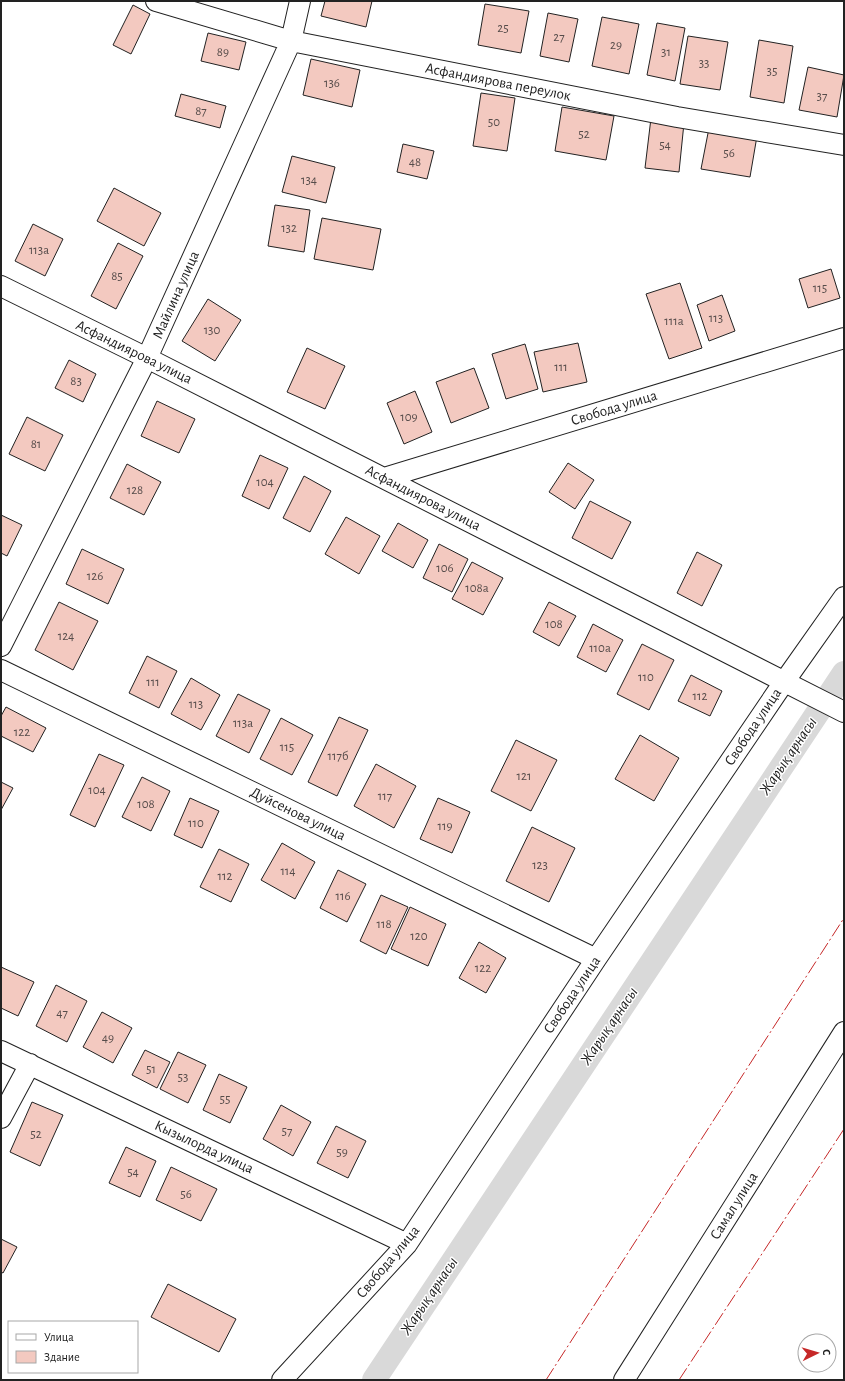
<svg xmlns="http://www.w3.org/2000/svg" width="845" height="1381" font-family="'Alegreya Sans',sans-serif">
<rect width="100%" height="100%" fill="#fff"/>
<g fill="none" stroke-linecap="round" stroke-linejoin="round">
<path stroke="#d9d9d9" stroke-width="24" d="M374 1380 844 673"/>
</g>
<path fill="#f3c9c0" stroke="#222" d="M325 1H372L366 27 321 16Z
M485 4 529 11 521 53 478 45Z
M133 5 150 14 131 54 113 45Z
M548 13 578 19 569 62 540 56Z
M602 17 639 24 629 74 592 66Z
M657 23 685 28 675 81 647 75Z
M208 33 246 42 239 70 201 61Z
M688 36 728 42 720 90 680 84Z
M759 40 793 46 784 103 750 97Z
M311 59 360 70 352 107 303 95Z
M808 67 844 75 837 117 799 110Z
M481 93 515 98 507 151 473 146Z
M181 94 226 106 220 128 175 116Z
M562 107 614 116 606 160 555 151Z
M651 118 684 123 679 172 645 168Z
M709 128 757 136 750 177 701 169Z
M403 144 434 151 427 179 397 172Z
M292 156 335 167 326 203 282 192Z
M114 188 161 213 144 246 97 221Z
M275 205 310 210 304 252 268 246Z
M322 218 381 229 373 270 314 259Z
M33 224 63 239 45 276 15 261Z
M118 243 143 256 116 309 91 296Z
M831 269 840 298 808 308 799 279Z
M680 283 702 348 669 359 646 294Z
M722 295 735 331 709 341 697 305Z
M208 299 241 320 215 361 182 341Z
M578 343 587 382 543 392 534 352Z
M525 344 538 389 506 399 492 354Z
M307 348 345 366 325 409 287 392Z
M69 360 96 374 83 402 55 388Z
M474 368 489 408 451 423 436 382Z
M415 391 432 432 404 444 387 403Z
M157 401 195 419 179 453 141 436Z
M27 417 63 435 45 471 9 454Z
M260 455 288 468 269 509 242 496Z
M568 463 594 480 575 509 549 492Z
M127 464 161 482 144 515 110 498Z
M304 476 331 491 310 532 283 518Z
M590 501 631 522 612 559 572 538Z
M1 515 22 525 7 556 1 553Z
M346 517 380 536 359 574 325 554Z
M398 523 428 540 413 568 382 551Z
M439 544 468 559 452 592 423 578Z
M82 549 124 569 108 604 66 584Z
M697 552 722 565 702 606 677 593Z
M472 562 503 578 483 615 452 599Z
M59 602 98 621 73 670 35 650Z
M549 602 576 616 559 646 533 632Z
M593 624 623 640 606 672 577 657Z
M642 644 674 660 649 710 617 694Z
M147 656 177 671 159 708 129 693Z
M691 675 722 691 710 716 678 701Z
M191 678 220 695 201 730 171 714Z
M238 694 270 710 249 753 216 736Z
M6 707 46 728 33 752 1 736V716Z
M339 717 368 730 337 796 308 782Z
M281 718 313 735 292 775 260 759Z
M640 735 679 758 654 801 615 779Z
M516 740 557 760 531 811 491 791Z
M99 754 124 765 95 827 70 815Z
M376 764 416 786 394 828 354 806Z
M142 777 170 791 151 831 122 817Z
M1 782 13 788 1 810Z
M190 798 219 811 202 848 174 835Z
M438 798 470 812 452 853 420 839Z
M532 827 575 848 549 902 506 881Z
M282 843 315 862 295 899 261 880Z
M219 849 249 864 231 902 200 887Z
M338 870 366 884 347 922 320 908Z
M381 895 408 907 386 954 360 941Z
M410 907 446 924 428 966 391 949Z
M479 942 506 958 486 993 459 978Z
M1 967 34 982 18 1016 1 1008Z
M56 985 87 1001 67 1042 36 1026Z
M102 1012 132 1028 113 1063 83 1047Z
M145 1050 170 1062 157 1088 132 1075Z
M178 1052 206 1065 188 1103 160 1089Z
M219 1074 247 1087 230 1123 203 1110Z
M32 1102 63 1115 40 1166 10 1152Z
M281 1105 311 1122 293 1156 263 1139Z
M336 1126 366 1141 348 1178 317 1163Z
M126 1147 156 1161 140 1197 109 1183Z
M171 1167 217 1189 201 1221 156 1200Z
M1 1239 17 1247 3 1273 1 1272Z
M168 1284 236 1319 219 1352 151 1317Z"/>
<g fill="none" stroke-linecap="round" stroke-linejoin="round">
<defs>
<path id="minor" d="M156 1 291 41 677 117 844 145
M1 286 147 358 844 712
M384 478 844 338
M1 646 147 358 291 41 300 1
M1 670 596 959
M1 1051 407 1244
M1 1118 30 1064
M282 1380 407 1244 596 959 784 682 844 597
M624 1380 844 1032"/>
</defs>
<use href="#minor" stroke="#222" stroke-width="22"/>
<use href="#minor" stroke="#fff" stroke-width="20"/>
<path stroke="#c62828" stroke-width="1" stroke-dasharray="14 3 2 3" stroke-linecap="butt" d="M546 1380 844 918
M679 1380 844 1129"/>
</g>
<g text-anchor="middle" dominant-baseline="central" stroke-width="3" stroke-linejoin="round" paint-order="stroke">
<g font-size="13" fill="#564c4a">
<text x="503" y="28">25</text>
<text x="559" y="37">27</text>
<text x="616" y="45">29</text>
<text x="223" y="52">89</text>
<text x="666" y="52">31</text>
<text x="704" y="63">33</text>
<text x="772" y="71">35</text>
<text x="332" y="83">136</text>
<text x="822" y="96">37</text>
<text x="201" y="111">87</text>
<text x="494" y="122">50</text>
<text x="584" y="134">52</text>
<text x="665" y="145">54</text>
<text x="729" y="153">56</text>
<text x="415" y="162">48</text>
<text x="309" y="180">134</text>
<text x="289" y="228">132</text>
<text x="39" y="250">113а</text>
<text x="117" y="276">85</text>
<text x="820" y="288">115</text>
<text x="716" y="318">113</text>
<text x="674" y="321">111а</text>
<text x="212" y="330">130</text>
<text x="561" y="367">111</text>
<text x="76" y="381">83</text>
<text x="409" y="417">109</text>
<text x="36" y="444">81</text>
<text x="265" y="482">104</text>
<text x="135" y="490">128</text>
<text x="445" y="568">106</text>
<text x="95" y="576">126</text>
<text x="477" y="588">108а</text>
<text x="554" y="624">108</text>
<text x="66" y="636">124</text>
<text x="600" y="648">110а</text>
<text x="646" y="677">110</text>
<text x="153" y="682">111</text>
<text x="700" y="696">112</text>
<text x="196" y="704">113</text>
<text x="243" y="723">113а</text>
<text x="22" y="732">122</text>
<text x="287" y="747">115</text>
<text x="338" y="756">117б</text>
<text x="524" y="776">121</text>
<text x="97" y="790">104</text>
<text x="385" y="796">117</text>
<text x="146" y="804">108</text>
<text x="196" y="823">110</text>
<text x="445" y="826">119</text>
<text x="540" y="865">123</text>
<text x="288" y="871">114</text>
<text x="225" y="876">112</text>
<text x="343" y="896">116</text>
<text x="384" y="924">118</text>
<text x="419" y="936">120</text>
<text x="483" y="968">122</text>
<text x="62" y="1013">47</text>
<text x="108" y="1038">49</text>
<text x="151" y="1069">51</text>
<text x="183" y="1077">53</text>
<text x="225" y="1099">55</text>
<text x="287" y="1131">57</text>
<text x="36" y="1134">52</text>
<text x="342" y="1152">59</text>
<text x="133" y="1172">54</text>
<text x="186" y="1194">56</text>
</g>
<g font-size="15" fill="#222" stroke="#fff">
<text transform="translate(498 82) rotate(11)">Асфандиярова переулок</text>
<text transform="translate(176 295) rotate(-66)">Майлина улица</text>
<text transform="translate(134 352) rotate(26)">Асфандиярова улица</text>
<text transform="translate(614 408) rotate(-17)">Свобода улица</text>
<text transform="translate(423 498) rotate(27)">Асфандиярова улица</text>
<text transform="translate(753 727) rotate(-56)">Свобода улица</text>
<text transform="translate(298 814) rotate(26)">Дуйсенова улица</text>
<text transform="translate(572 995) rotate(-56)">Свобода улица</text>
<text transform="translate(204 1147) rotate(25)">Кызылорда улица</text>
<text transform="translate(734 1206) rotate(-58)">Самал улица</text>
<text transform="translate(388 1262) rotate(-50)">Свобода улица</text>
</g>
<g font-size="16" font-style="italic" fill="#222" stroke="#fff">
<text transform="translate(788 756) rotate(-56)">Жарық арнасы</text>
<text transform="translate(609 1026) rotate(-56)">Жарық арнасы</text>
<text transform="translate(429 1296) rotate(-56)">Жарық арнасы</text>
</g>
</g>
<rect width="845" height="1381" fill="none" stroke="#222222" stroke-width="4"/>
<rect x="8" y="1321" width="130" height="52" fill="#ffffff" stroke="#a7a7a7"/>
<rect x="16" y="1334" width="20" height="6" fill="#ffffff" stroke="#a7a7a7"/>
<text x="44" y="1341" font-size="12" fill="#222222">Улица</text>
<rect x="16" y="1351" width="20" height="12" fill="#f3c9c0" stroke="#a7a7a7"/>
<text x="44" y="1361" font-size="12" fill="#222222">Здание</text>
<g transform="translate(817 1353) rotate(85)"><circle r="19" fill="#ffffff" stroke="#a7a7a7"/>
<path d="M0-3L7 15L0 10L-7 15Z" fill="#c62828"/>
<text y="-6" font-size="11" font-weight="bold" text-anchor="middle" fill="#222222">С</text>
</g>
</svg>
